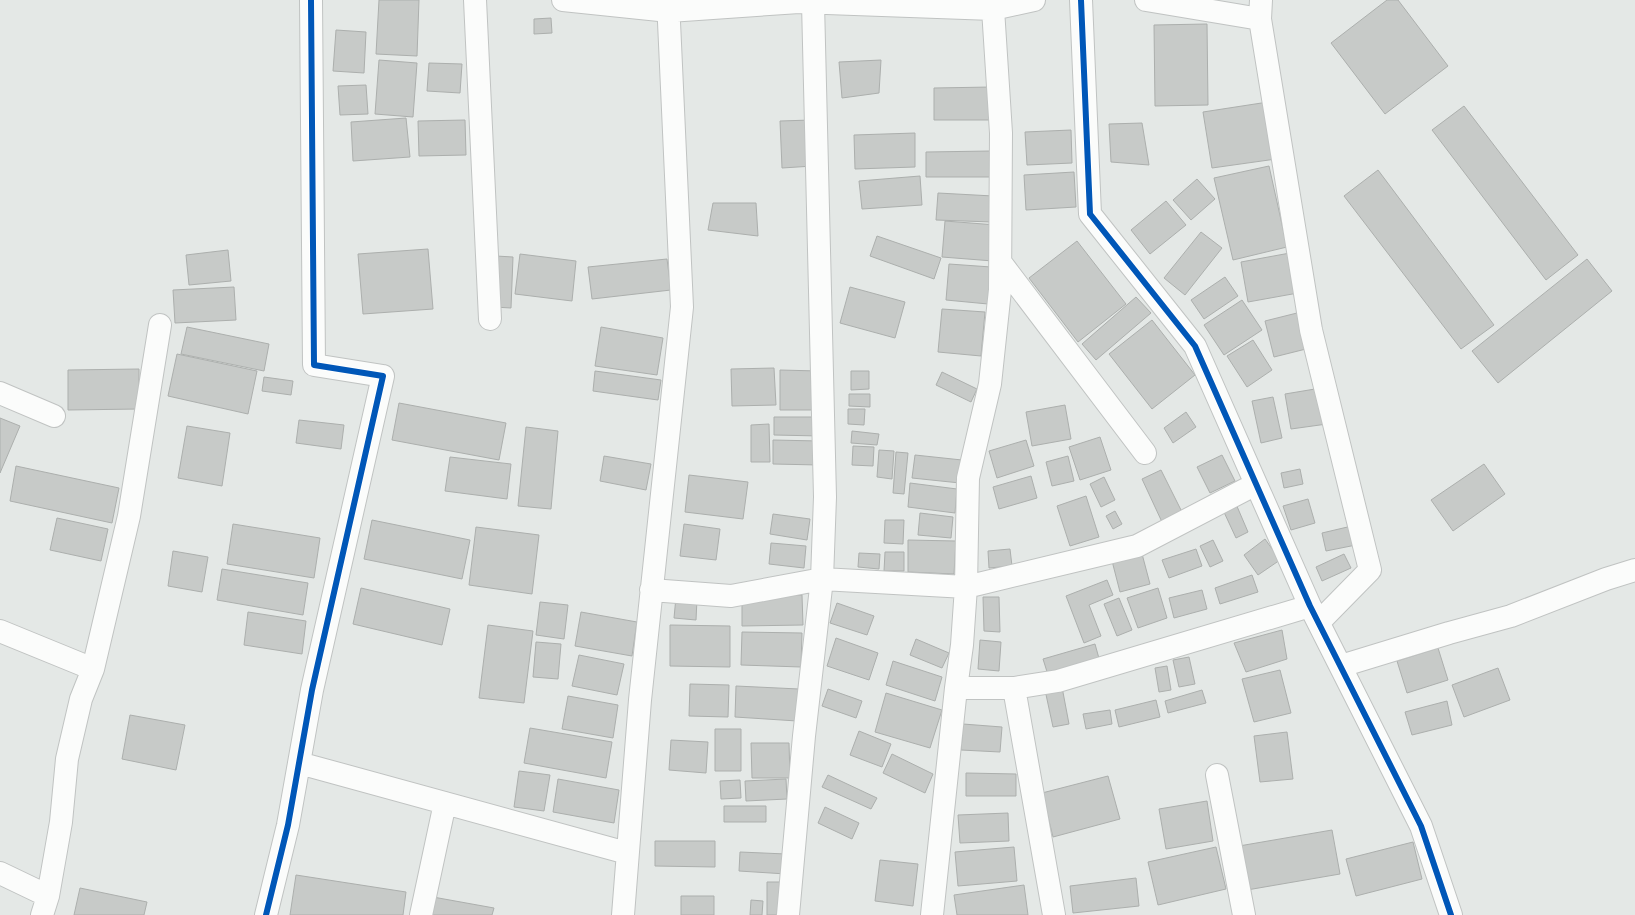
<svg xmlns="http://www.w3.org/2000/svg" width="1635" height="915" font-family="Inter,sans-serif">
<rect width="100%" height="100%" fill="#e4e8e6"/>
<path fill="#c7cac8" stroke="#acafad" d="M379 0H419L417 56 376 54Z
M1387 0H1398L1448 66 1385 114 1331 43Z
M551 18 552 33 534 34V19Z
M1207 24 1208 105 1155 106 1154 25Z
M336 30 366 32 364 73 333 71Z
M379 60 417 63 413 117 375 114Z
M881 60 879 93 842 98 839 62Z
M429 63 462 64 460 93 427 91Z
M366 85 368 114 340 115 338 86Z
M991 87V120H934V88Z
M1268 102 1276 159 1212 168 1203 112Z
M1464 106 1578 255 1546 280 1432 130Z
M406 118 410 157 353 161 351 122Z
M465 120 466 155 419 156 418 121Z
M811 120 813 166 782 168 780 121Z
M1142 123 1149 165 1111 162 1109 124Z
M1071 130 1072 163 1027 165 1025 132Z
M915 133V167L855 169 854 135Z
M990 151V177H926V152Z
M1269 166 1287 247 1233 260 1214 178Z
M1378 170 1494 325 1461 349 1344 196Z
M1074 172 1076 207 1026 210 1024 175Z
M920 176 922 205 862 209 859 181Z
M1197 179 1215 199 1191 220 1173 200Z
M938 193 993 196 992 222 936 220Z
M1166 201 1186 225 1150 254 1131 230Z
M713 203H756L758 236 708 230Z
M945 221 996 225 993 261 942 257Z
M1201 232 1222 248 1185 295 1164 278Z
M877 236 941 258 934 279 870 256Z
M1077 241 1126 304 1078 342 1029 278Z
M428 249 433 309 363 314 358 254Z
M228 250 231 281 189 285 186 255Z
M1290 253 1298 293 1248 302 1241 262Z
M520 254 576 261 572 301 515 294Z
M496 256 513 257 511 308 494 307Z
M667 259 671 290 592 299 588 267Z
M1587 259 1612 291 1498 383 1472 351Z
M949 264 991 267 988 304 946 300Z
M1225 277 1238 296 1204 319 1191 300Z
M234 287 236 320 175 323 173 290Z
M850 287 905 302 895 338 840 323Z
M1136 297 1151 313 1096 360 1082 344Z
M1242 300 1262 330 1224 355 1204 325Z
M942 309 985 312 981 356 938 352Z
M1305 311 1314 347 1274 357 1265 321Z
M1152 320 1195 375 1152 409 1109 354Z
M187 327 269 344 264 371 181 354Z
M601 327 663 338 657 375 595 366Z
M1253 340 1272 370 1247 387 1227 356Z
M177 354 257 371 248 414 168 396Z
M774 368 776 405 732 406 731 369Z
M139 369V409L68 410V370Z
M780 370 818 371 817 410H780Z
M595 371 661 380 658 400 593 391Z
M851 371H869V389L851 390Z
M942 372 977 389 971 402 936 385Z
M264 377 293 381 291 395 262 391Z
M1321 388 1327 424 1291 429 1285 394Z
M849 394H870V407L849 406Z
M1273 397 1282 438 1261 443 1252 401Z
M399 403 506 423 499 460 392 440Z
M1065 405 1071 439 1032 446 1026 412Z
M848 409H865L864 425 848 424Z
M1186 412 1196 427 1173 443 1164 428Z
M774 417H820V436L774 435Z
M0 418 20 426 0 473Z
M299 420 344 425 341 449 296 443Z
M769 424 770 462H751V425Z
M187 426 230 433 222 486 178 478Z
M526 427 558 431 551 509 518 506Z
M852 431 879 434 877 445 851 443Z
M1100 437 1111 470 1080 480 1069 447Z
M773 440 819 441V465L773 464Z
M1026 440 1034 466 997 478 989 451Z
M853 446 874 447 873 466 852 465Z
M879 450 894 451 892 479 877 477Z
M896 452 908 453 904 494 893 493Z
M915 455 962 460 960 483 912 478Z
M1222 455 1235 481 1210 493 1197 467Z
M604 456 651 464 646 490 600 481Z
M1068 456 1074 481 1052 486 1046 462Z
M450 457 511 464 507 499 445 491Z
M1484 464 1505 494 1453 531 1431 500Z
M16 466 119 488 112 523 10 501Z
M1300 469 1303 484 1284 488 1281 473Z
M1161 470 1182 512 1162 522 1142 479Z
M689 475 748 482 743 519 685 512Z
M1031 476 1037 498 999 509 993 487Z
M1104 477 1115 500 1101 507 1090 484Z
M910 483 957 489 955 513 908 507Z
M1086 496 1099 537 1070 546 1057 506Z
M1308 499 1315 523 1291 530 1283 506Z
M1236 504 1248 532 1236 538 1223 510Z
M1115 511 1122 524 1113 529 1106 516Z
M920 513 953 517 951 538 918 535Z
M773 514 810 519 807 540 770 534Z
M57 518 108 529 101 561 50 550Z
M372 520 470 540 462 579 364 559Z
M885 520H904L903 544 884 543Z
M233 524 320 538 314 578 227 564Z
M684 524 720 529 716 560 680 556Z
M1356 525 1361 544 1326 551 1322 533Z
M476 527 539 535 532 594 469 585Z
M1265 539 1280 560 1258 575 1244 555Z
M908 540 956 541 954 574 908 572Z
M1213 540 1223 561 1210 567 1200 546Z
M771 543 806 546 804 568 769 564Z
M1010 549 1012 566 989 568 988 551Z
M1196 549 1202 566 1169 578 1162 560Z
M1141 550 1150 584 1120 592 1111 557Z
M173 551 208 557 202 592 168 586Z
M885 552H904V571H884Z
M859 553 880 554 879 569 858 567Z
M1344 554 1351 568 1322 581 1316 567Z
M222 569 308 583 303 615 217 600Z
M1252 575 1258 592 1220 604 1215 588Z
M1107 580 1113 595 1089 605 1101 636 1084 643 1066 596Z
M361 588 450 609 442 645 353 624Z
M1158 588 1167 618 1138 628 1127 598Z
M1202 590 1207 609 1174 618 1169 598Z
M802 595 803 625 742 626V596Z
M676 597 697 599 696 620 674 618Z
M983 597H999L1000 632 984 631Z
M1119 598 1132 630 1117 636 1104 604Z
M540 602 568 605 564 639 536 635Z
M837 603 874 616 867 635 830 623Z
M248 612 306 621 302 654 244 645Z
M581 612 637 622 632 656 575 646Z
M488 625 533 631 524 703 479 698Z
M670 625 730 626V667L670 666Z
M1282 630 1287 659 1246 672 1234 643Z
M742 632 802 633 801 667 741 665Z
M836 638 878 653 869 680 827 666Z
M916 639 949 653 942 668 910 655Z
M980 640 1001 642 999 671 978 669Z
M536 642 561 644 558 679 533 677Z
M1095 644 1100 662 1049 678 1043 659Z
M1438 648 1448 680 1407 693 1397 661Z
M579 655 624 664 617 695 572 686Z
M1189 657 1195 684 1179 687 1173 660Z
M893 661 942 677 935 701 886 685Z
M1167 666 1171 690 1159 692 1155 668Z
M1498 668 1510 700 1464 717 1452 685Z
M1280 670 1291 713 1254 722 1242 679Z
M690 684 729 685 728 717 689 716Z
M736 686 799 689 797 721 735 717Z
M1062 687 1069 724 1053 727 1045 690Z
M828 689 862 701 856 718 822 706Z
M1202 690 1206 703 1168 713 1165 701Z
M886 693 942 710 930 748 875 732Z
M568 696 618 705 613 738 562 729Z
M1156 700 1160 717 1119 727 1115 710Z
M1447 701 1452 725 1412 735 1405 712Z
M1110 710 1112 724 1086 729 1083 714Z
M130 715 185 725 176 770 122 759Z
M963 724 1002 727 1000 752 961 750Z
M530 728 612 742 606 778 524 763Z
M715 729H741V771H715Z
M859 731 891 744 882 767 850 755Z
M1287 732 1293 779 1260 782 1254 736Z
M671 740 708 742 706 773 669 770Z
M751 743H789L790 778H752Z
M892 754 933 774 925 793 883 773Z
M519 771 550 775 544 811 514 807Z
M966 773 1016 774V796H966Z
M828 775 877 798 871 809 822 787Z
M1108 776 1120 819 1053 837 1042 793Z
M558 779 619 790 614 823 553 812Z
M786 779 787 799 746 801 745 781Z
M740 780 741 798 721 799 720 781Z
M1207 801 1213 841 1166 849 1159 809Z
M724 806H766V822H724Z
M825 807 859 823 852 839 818 823Z
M1008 813 1009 841 960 843 958 815Z
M1332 830 1340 874 1247 890 1239 846Z
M655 841H715V867L655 866Z
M1413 842 1422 879 1356 896 1346 859Z
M1014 847 1017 881 958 886 955 852Z
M1216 847 1226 889 1158 905 1148 862Z
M740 852 786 854V874L739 871Z
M880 860 918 864 913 906 875 901Z
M296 875 406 892 403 915H290Z
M1136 878 1139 906 1073 913 1070 886Z
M767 882H782V915H767Z
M1024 885 1028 915H957L954 895Z
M80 888 147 902 144 915H74Z
M681 896H714V915H681Z
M433 897 494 908 492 915H430Z
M751 900 763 901 762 915H750Z"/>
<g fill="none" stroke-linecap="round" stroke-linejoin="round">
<defs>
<path id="minor" d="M475 0 490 319
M563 0 669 11 799 2 993 9 1034 0
M1081 0 1090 214 1195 346 1310 606 1421 826 1451 915
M1146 0 1260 19
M1261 0 1260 19 1311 330 1370 570 1319 622
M1001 263 1145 453
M0 393 54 416
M651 590 731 596 822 579 966 587 1137 546 1256 484
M0 631 93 669 81 699 67 759 61 822 48 896 42 915
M1341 666 1449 633 1511 616 1606 579 1635 570
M93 669 129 516 160 325
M956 688H1014L1058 681 1310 606
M1014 688 1054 915
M299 763 627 853
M1217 775 1244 915
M0 873 48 896
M266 915 288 825 312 690 383 376 314 365 311 0
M421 915 445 803
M623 915 640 700 682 307 668 0
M788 915 804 736 822 579 825 497 813 3
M932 915 956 688 962 645 966 587 968 478 990 384 1000 290 1001 133 993 9"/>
</defs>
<use href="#minor" stroke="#c0c3c2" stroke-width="24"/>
<use href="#minor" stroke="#fbfcfb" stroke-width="22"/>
<defs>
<path id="cycleway" d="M1081 0 1090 214 1195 346 1310 606 1421 826 1451 915
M266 915 288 825 312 690 383 376 314 365 311 0"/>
</defs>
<use href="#cycleway" stroke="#fff" stroke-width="8"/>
<use href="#cycleway" stroke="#0057b8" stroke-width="6"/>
</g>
</svg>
